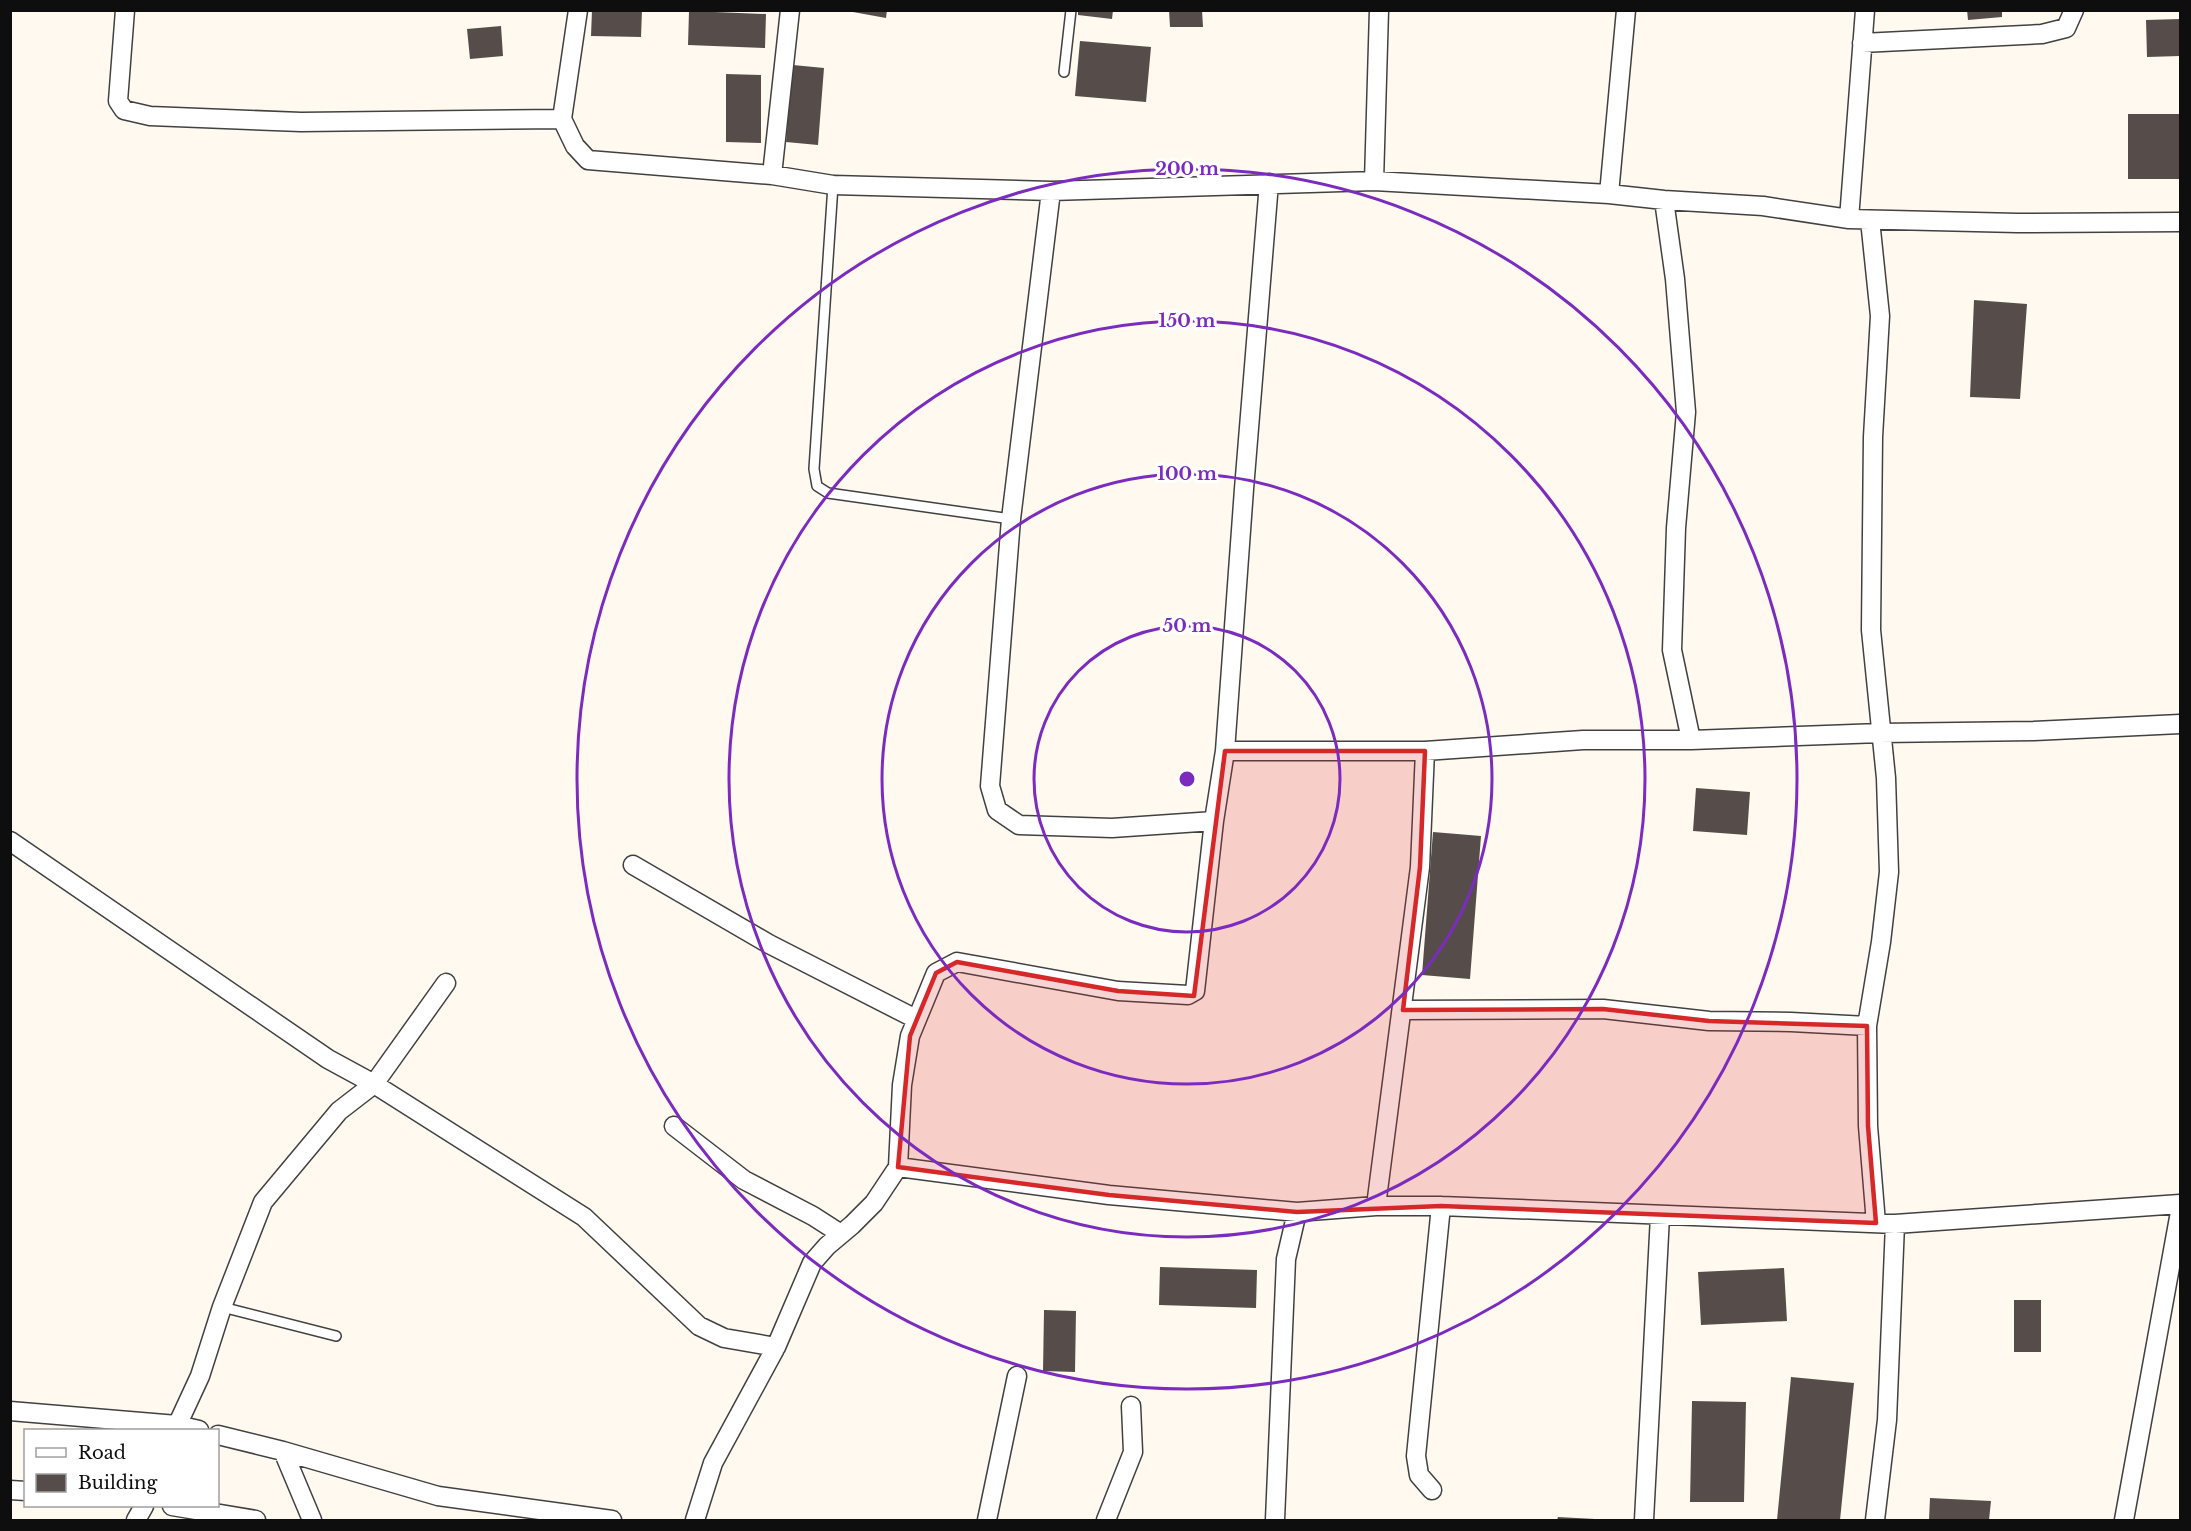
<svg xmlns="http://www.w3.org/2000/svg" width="2191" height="1531" font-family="'Libre Baskerville',serif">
<rect width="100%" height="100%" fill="#fff9f0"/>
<path fill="#564d4b" d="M592 10H642L641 37 591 36Z
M842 10H887L886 18Z
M1078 10H1113L1112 19 1078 15Z
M1169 10H1202L1203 27H1170Z
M1967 10H2002V17L1968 20Z
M689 11 766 14 765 48 688 45Z
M2180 19V56L2147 57 2146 20Z
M501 26 503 56 470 59 467 29Z
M1080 41 1151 47 1146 102 1075 96Z
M793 65 824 68 818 145 786 142Z
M726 74 761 75V143L726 142Z
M2128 114H2180V179H2128Z
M1974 300 2027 304 2020 399 1970 397Z
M1696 788 1750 792 1747 835 1693 831Z
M1433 832 1481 836 1470 979 1422 975Z
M1160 1267 1257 1270 1256 1308 1159 1305Z
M1784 1268 1787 1321 1701 1325 1698 1272Z
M2014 1300H2041V1352H2014Z
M1044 1310 1076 1311 1075 1372 1043 1371Z
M1791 1377 1854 1383 1840 1520H1777Z
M1692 1401 1746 1402 1744 1502H1690Z
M1930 1498 1991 1501 1989 1520H1929Z
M1558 1517 1595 1519V1520H1557Z"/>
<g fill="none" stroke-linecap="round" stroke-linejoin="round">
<defs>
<path id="service" d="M1064 72 1071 10
M833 185 814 469 817 486 828 493 1011 519
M222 1307 336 1336"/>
<path id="minor" d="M125 10 118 101 124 110 150 116 301 122 562 119
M578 10 562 119 575 146 588 160 772 175 833 185 1051 191 1374 181 1609 194 1664 200 1763 206 1849 219 2017 223 2180 222
M1862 43 2042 34 2066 28 2074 10
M772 175 790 10
M1374 181 1379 10
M1051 191 1011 519 990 786 997 810 1019 825 1112 828 1214 821
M1609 194 1626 10
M1664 200 1675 279 1686 412 1676 528 1672 650 1691 740
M1849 219 1865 10
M1870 220 1880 316 1873 437 1871 630 1886 778 1889 872 1881 942 1867 1026 1868 1126 1876 1223
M1225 751H1425L1583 740H1691L1880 733 2034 731 2180 724
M10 841 328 1059 374 1084 339 1111 263 1202 222 1307 200 1376 175 1430
M633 865 769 944 916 1019
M446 983 374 1084 584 1217 699 1326 724 1338 776 1347
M1403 1010 1603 1009 1709 1021 1791 1022 1867 1026
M674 1126 744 1180 813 1216 841 1234
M898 1167 1109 1195 1297 1212 1376 1206H1441L1895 1224 2180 1204
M1376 1206 1420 867 1425 751
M10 1411 177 1425 199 1430
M218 1435 283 1451 438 1496 612 1520
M283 1451 312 1520
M10 1490 26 1491
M1432 1490 1419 1475 1416 1456 1441 1206
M172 1506 256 1520
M136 1520 144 1506
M695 1520 713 1463 776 1347 812 1263 827 1246 852 1225 874 1203 898 1167 902 1085 910 1036 936 973 957 962 1118 991 1188 995 1195 991 1214 821 1225 751 1244 489 1269 183
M987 1520 1017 1376
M1106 1520 1133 1452 1131 1406
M1275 1520 1286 1259 1297 1212
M1644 1520 1660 1216
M1875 1520 1887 1420 1895 1224
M2124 1520 2180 1212"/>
</defs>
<use href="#service" stroke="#414141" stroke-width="12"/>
<use href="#minor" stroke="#414141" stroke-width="21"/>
<use href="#service" stroke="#fff" stroke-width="9"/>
<use href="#minor" stroke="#fff" stroke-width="18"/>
</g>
<path fill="#d62828" fill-opacity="0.2" stroke="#d62828" stroke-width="4.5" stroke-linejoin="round" d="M1225 751H1425L1420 867 1403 1010 1603 1009 1709 1021 1867 1026 1868 1126 1876 1223 1441 1206 1297 1212 1109 1195 898 1167 910 1036 936 973 957 962 1118 991 1194 996Z"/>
<g fill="none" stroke="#7b2cbf" stroke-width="3">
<circle cx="1187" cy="779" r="153"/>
<circle cx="1187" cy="779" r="305"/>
<circle cx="1187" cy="779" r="458"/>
<circle cx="1187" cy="779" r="610"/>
</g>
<circle cx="1187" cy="779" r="9" fill="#7b2cbf" stroke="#fff" stroke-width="3"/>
<g font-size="18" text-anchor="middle" font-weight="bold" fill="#7b2cbf" stroke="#fff" stroke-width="6" stroke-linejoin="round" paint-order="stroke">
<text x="1187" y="175">200 m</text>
<text x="1187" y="327">150 m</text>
<text x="1187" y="480">100 m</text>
<text x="1187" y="632">50 m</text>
</g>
<rect width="2191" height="1531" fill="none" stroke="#0e0e0e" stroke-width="24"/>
<rect x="24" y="1429" width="195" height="78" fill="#ffffff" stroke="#9f9f9f" stroke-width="1.5"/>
<rect x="36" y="1448" width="30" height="9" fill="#ffffff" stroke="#9f9f9f" stroke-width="1.5"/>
<text x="78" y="1459" font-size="18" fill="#0e0e0e">Road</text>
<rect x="36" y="1474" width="30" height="18" fill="#564d4b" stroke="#9f9f9f" stroke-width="1.5"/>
<text x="78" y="1489" font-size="18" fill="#0e0e0e">Building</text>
</svg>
